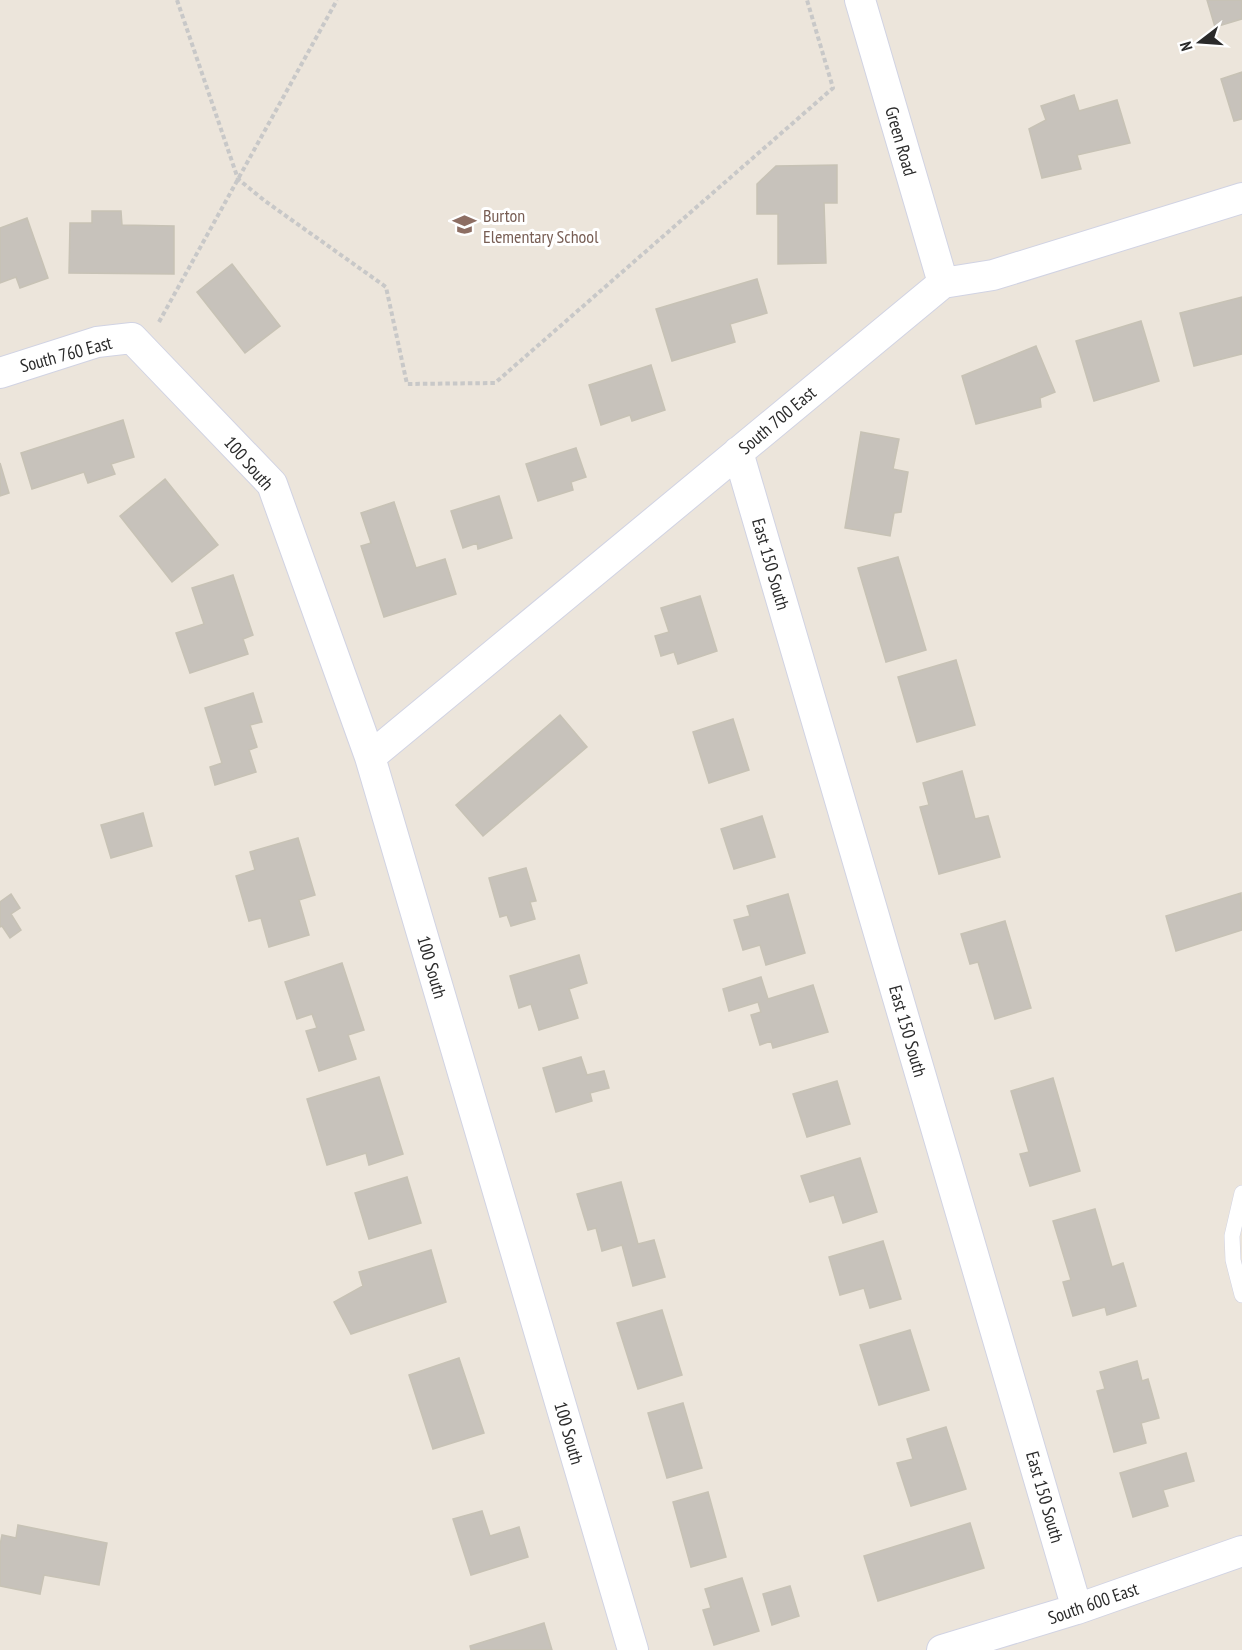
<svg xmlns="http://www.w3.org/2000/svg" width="1242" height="1650" font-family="'PT Sans Narrow',sans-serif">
<rect width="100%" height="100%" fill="#ece5db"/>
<path fill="#c7c2bb" stroke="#c7c2b5" stroke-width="1.5" d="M1207 0H1242V19L1215 27Z
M1242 72V119L1234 121 1221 79Z
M1074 95 1079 111 1117 100 1130 143 1077 155 1081 169 1042 178 1029 129 1046 120 1041 106Z
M837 165V203H824L826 263 778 264V214H757V184L776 166Z
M92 211H121L122 225 174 226V274L69 273 70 223H92Z
M27 218 48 278 20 288 16 277 0 283V228Z
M232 264 280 326 245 353 197 292Z
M757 279 767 313 730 324 735 342 672 361 656 309Z
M1242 297V354L1194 366 1180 313Z
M1141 321 1159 381 1094 401 1076 341Z
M1036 346 1055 392 1040 398 1041 407 976 424 962 376Z
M651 365 665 410 632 421 630 415 601 425 589 385Z
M123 420 134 457 111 464 115 474 88 483 84 472 32 489 21 453Z
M861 432 899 439 893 469 908 472 901 512 894 513 890 536 845 528Z
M576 448 586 477 571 482 573 490 538 501 526 464Z
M0 463 9 493 0 496Z
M165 479 218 545 172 582 120 516Z
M499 496 512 538 478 549 477 543 463 548 451 511Z
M394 502 416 568 445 559 456 594 384 617 361 546 371 543 361 513Z
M898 557 926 650 886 662 858 568Z
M233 575 253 635 243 639 248 654 190 673 176 633 204 624 192 588Z
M700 596 717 651 678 664 674 652 661 656 655 636 669 632 661 608Z
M956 660 975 725 917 742 898 677Z
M253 693 262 722 250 725 257 747 249 750 256 772 215 785 210 767 222 763 205 708Z
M560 715 587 747 483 836 456 805Z
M733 719 749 770 709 783 693 732Z
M962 771 975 819 988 816 1000 857 939 874 920 807 929 805 923 783Z
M143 813 152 846 111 858 101 825Z
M762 816 775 857 734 869 721 829Z
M298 838 315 895 299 900 309 935 269 947 261 918 249 921 236 876 255 870 250 852Z
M526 868 536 901 530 902 535 919 511 926 507 915 500 917 489 878Z
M1241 893 1242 930 1176 951 1166 916Z
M11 894 20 908 11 914 21 930 10 938 2 926 0 927V902Z
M788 894 805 953 766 965 760 945 743 950 734 920 750 916 747 906Z
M1005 921 1031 1008 995 1019 978 962 970 964 961 934Z
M579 955 587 983 569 989 578 1018 539 1030 531 1004 519 1008 510 976Z
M342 963 364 1030 348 1035 356 1059 319 1071 306 1031 317 1028 312 1014 297 1019 285 982Z
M761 977 768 999 813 985 828 1032 773 1048 771 1041 760 1045 751 1015 761 1012 758 1002 729 1011 723 989Z
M581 1057 587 1075 604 1071 609 1088 590 1093 592 1101 556 1112 543 1068Z
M379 1077 403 1154 369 1165 366 1153 327 1165 307 1099Z
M1053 1078 1080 1171 1030 1186 1020 1154 1029 1152 1011 1091Z
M837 1081 850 1124 807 1137 793 1094Z
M860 1158 877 1212 843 1223 834 1195 810 1202 801 1176Z
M407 1177 421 1223 369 1239 355 1193Z
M621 1182 638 1244 654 1240 665 1277 633 1286 622 1245 602 1251 596 1228 588 1230 577 1194Z
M1095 1209 1112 1267 1123 1263 1136 1306 1107 1315 1105 1307 1073 1316 1063 1282 1071 1280 1053 1221Z
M883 1241 901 1299 870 1308 864 1288 840 1295 829 1257Z
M431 1250 446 1302 351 1334 334 1302 363 1286 359 1272Z
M662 1310 682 1375 638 1389 617 1323Z
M910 1330 929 1390 879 1405 860 1345Z
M459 1358 484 1433 433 1449 409 1375Z
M1137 1361 1142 1381 1148 1379 1159 1418 1141 1423 1146 1443 1114 1452 1097 1391 1105 1389 1100 1372Z
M683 1403 702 1468 667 1478 648 1413Z
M946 1427 966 1489 911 1506 897 1463 913 1459 907 1439Z
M1186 1453 1194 1481 1163 1490 1168 1506 1133 1517 1120 1473Z
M708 1492 726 1557 691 1567 673 1502Z
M482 1511 490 1536 519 1527 528 1557 471 1575 453 1519Z
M970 1523 984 1568 878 1601 864 1556Z
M18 1525 107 1543 99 1585 44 1575 40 1594 0 1586V1545L2 1535 16 1538Z
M742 1578 759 1631 714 1645 703 1610 711 1608 705 1589Z
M790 1586 799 1616 772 1625 763 1594Z
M544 1623 552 1650H471L470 1646Z"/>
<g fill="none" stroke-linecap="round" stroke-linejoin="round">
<defs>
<path id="service" d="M1242 1193 1232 1236 1233 1260 1242 1295"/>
<path id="minor" d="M860 0 943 283
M0 373 97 342 132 338 272 484 370 757 633 1650
M738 452 1077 1609
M370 757 943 283 993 275 1242 198
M942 1650 1077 1609 1242 1551"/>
</defs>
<use href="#service" stroke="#d1d3e3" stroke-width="16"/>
<use href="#minor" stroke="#d1d3e3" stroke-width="32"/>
<path stroke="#c8c8c8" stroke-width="4" stroke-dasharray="4.5 3" stroke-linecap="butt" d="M177 0 238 179 265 201 386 287 407 384 495 383 833 88 807 0
M159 322 337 0"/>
<use href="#service" stroke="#fff" stroke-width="15"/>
<use href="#minor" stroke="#fff" stroke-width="30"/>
</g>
<defs>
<symbol id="school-bare" viewBox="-9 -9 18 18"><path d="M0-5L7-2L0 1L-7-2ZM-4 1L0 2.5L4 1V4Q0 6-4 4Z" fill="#8d6e63" stroke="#fff" stroke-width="2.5" paint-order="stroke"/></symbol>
</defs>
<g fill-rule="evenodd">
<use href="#school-bare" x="448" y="208" width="33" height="33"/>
</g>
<g text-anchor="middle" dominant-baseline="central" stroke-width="6" stroke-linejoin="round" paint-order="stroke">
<g font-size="18" fill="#2a2a2a" stroke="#fff">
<text transform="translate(901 141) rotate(74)">Green Road</text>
<text transform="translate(66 354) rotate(-15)">South 760 East</text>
<text transform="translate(777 420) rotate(-40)">South 700 East</text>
<text transform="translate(249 463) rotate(49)">100 South</text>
<text transform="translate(771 564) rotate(74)">East 150 South</text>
<text transform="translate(432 967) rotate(74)">100 South</text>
<text transform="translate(908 1031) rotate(74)">East 150 South</text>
<text transform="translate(569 1433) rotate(74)">100 South</text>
<text transform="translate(1045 1497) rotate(74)">East 150 South</text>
<text transform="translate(1093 1603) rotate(-19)">South 600 East</text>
</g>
<g font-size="18" fill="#785e54" stroke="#fff" text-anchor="start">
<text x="483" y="215">Burton<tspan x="483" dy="21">Elementary School</tspan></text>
</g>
</g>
<g transform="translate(1200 42) rotate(253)" stroke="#ffffff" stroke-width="4.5" paint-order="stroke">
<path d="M0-4.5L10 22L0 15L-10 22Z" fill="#2a2a2a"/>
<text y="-9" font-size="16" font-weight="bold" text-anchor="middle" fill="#2a2a2a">N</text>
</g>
</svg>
